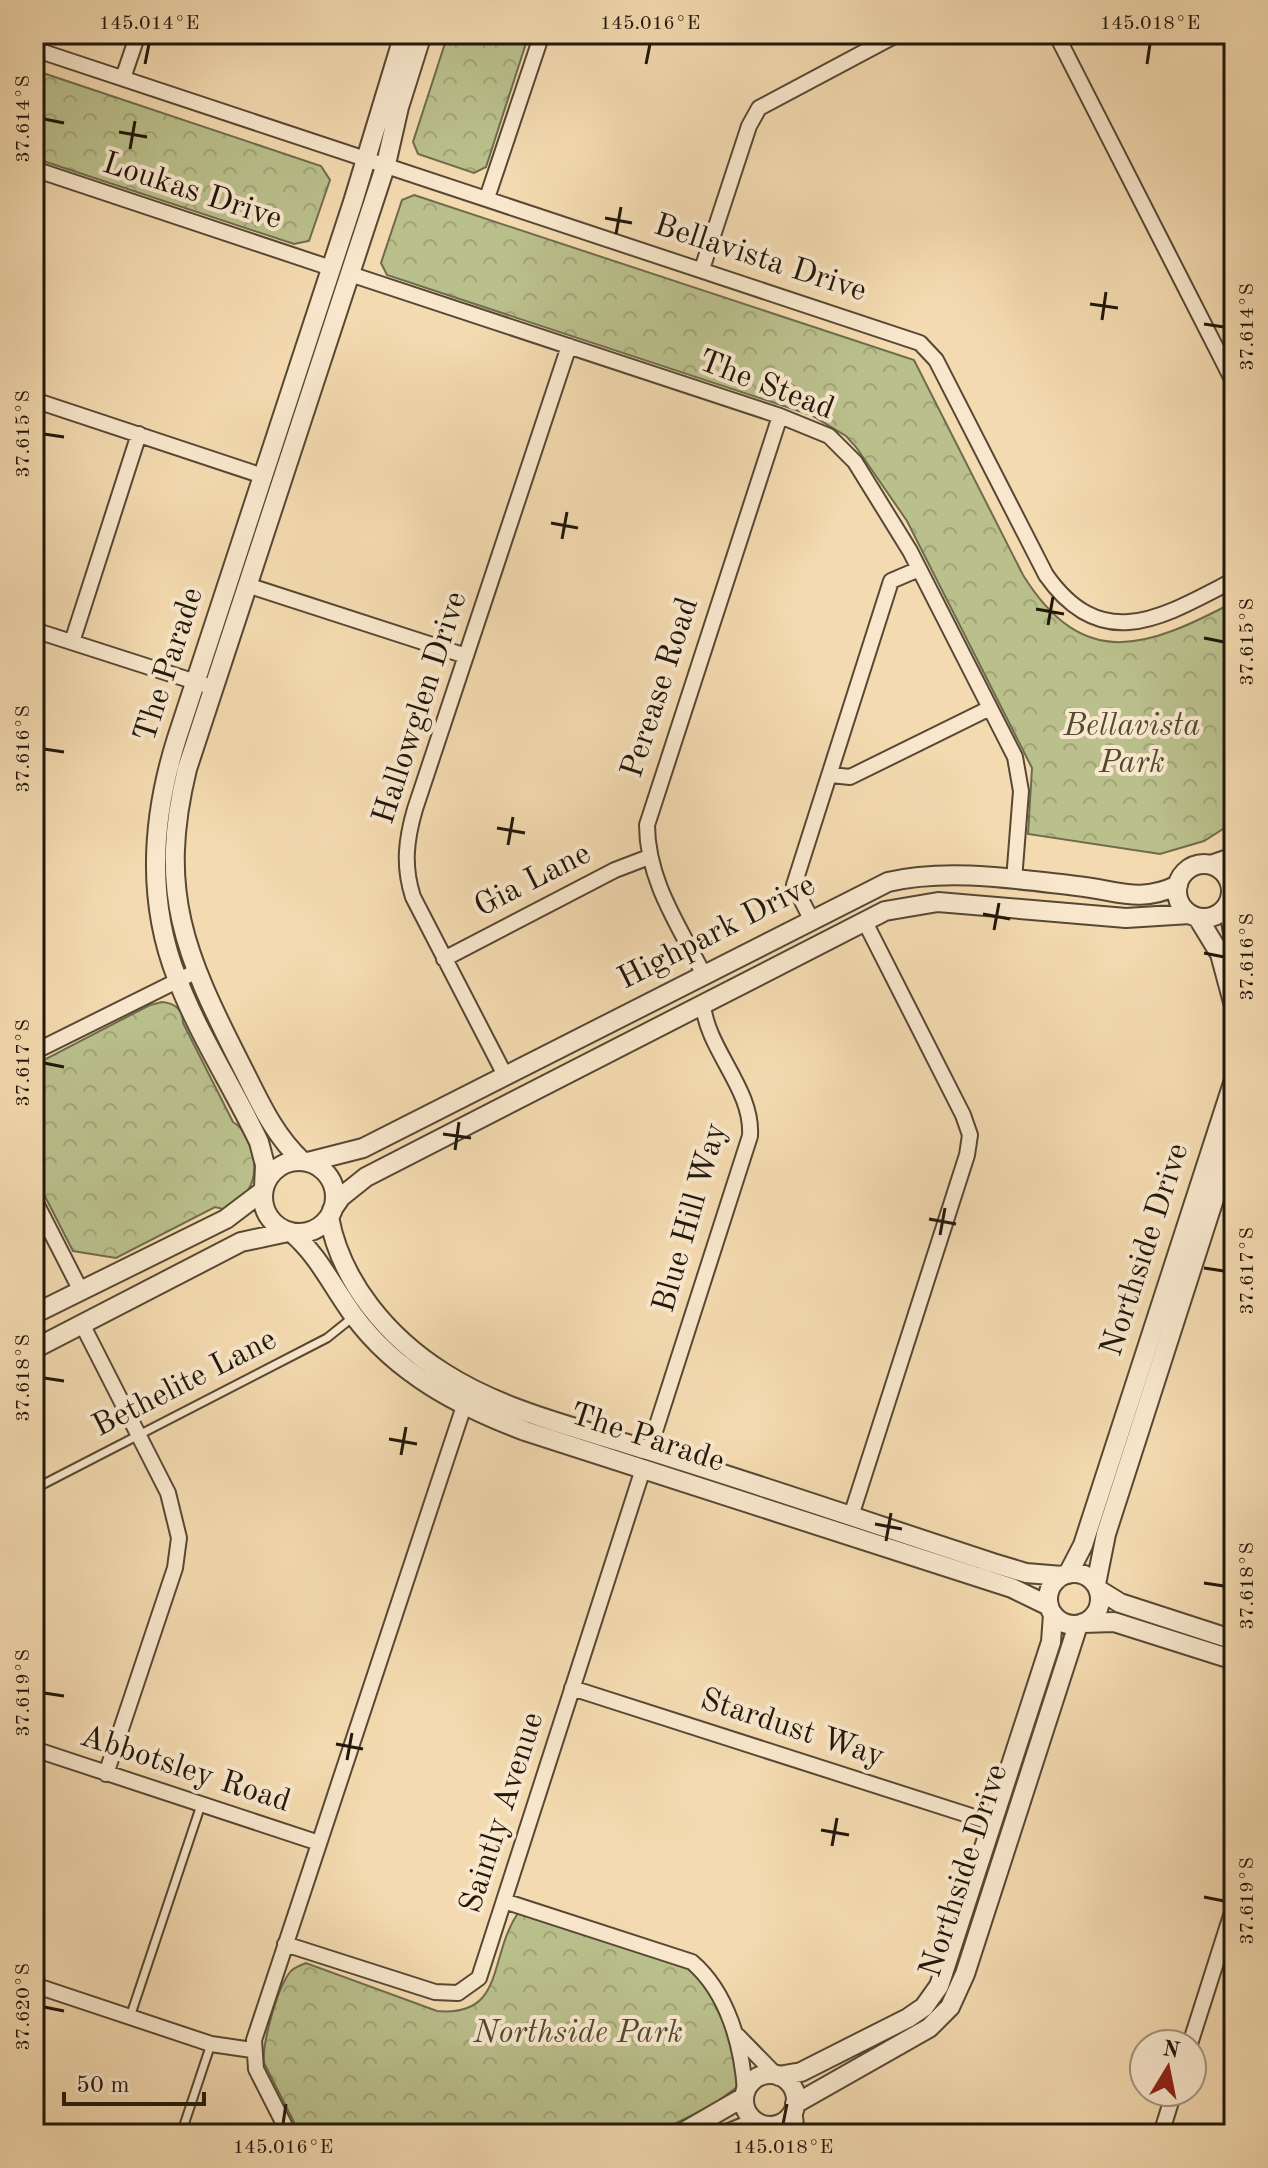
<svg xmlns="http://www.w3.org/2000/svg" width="1268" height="2168" font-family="'Old Standard TT',serif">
<defs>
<pattern id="park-crowns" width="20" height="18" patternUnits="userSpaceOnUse" patternTransform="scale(2)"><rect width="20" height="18" fill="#bac08c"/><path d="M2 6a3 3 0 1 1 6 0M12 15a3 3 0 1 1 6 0" fill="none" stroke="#a0a477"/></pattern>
</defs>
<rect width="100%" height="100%" fill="#f4dab0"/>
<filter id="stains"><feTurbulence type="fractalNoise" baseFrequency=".0025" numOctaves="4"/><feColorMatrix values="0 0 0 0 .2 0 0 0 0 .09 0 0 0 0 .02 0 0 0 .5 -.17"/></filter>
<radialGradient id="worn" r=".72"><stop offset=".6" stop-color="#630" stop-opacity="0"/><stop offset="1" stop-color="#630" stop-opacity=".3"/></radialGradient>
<path fill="url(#park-crowns)" stroke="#6e6c4c" stroke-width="2" d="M448 34H529L486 167 474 173 418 154 413 142Z
M34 70 321 166 330 180 309 241 294 244 34 158Z
M414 195 914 360 1023 575C1084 673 1148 647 1234 602V822L1204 841 1160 854 1028 834 1032 768 907 521 856 447 846 436 811 415 387 275 381 263 402 200Z
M162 1002C175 1003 183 1010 183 1023L233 1122C252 1133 261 1171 248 1190 242 1199 232 1204 223 1209L215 1207 116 1258 73 1251 34 1175V1065L150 1005Z
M530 1911 682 1964 704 1980 735 2048 737 2087 713 2105 654 2134H300L264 2063C262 2043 277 1989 290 1972 294 1967 300 1966 306 1963L437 2011C506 2017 488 1957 518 1913Z"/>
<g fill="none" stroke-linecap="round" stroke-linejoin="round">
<defs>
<path id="service" d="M34 1489 327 1338 352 1318
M130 2017 201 1805
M181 2134 211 2044"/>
<path id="minor" d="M1056 34 1234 383
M34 49 920 343 936 360 1046 575C1103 656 1164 616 1234 580
M123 78 138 34
M34 169 331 268
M487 198 542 34
M702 269 749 126 759 108 898 34
M350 274 780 416 829 436 855 462 910 551 1015 757 1021 791 1014 880
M34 400 263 476
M247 585 466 656
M34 630 205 685
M72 642 139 434
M831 775 850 777 990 708
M811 919 794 885 891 581 919 569
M444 959 615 870 649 857
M703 973C679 926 647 880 647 825L780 416
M34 1052 195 972
M505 1075 413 897C403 866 406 840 415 809L569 346
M34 1199 81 1291
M82 1324 168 1493 179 1538 175 1568 106 1774
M649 1450 750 1136C753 1089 708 1051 703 1005
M851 1516 967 1155 970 1135 963 1115 865 922
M572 1688 993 1823
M34 1749 319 1843
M504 1901 692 1962C728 1993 742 2046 745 2091
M285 1944 435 1992 458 1993 479 1978 643 1469
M34 1985 211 2044 252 2050
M738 2036 775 2074
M1190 2044 1234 1906
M794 2108 797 2134
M762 2124 771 2134
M289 2134 256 2069 254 2040 464 1406
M1161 2134 1174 2092"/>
<path id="tertiary" d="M1177 891a27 27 0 1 1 54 0a27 27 0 1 1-54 0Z
M1211 865 1234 857
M1228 904 1234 938
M1198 918 1220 954 1234 1006
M302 1161C272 1133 258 1098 240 1063 185 955 157 891 187 769L386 164 399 107 422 34
M263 1197a36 36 0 1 1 72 0a36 36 0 1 1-72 0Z
M308 1162 363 1148 888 882C948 868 1015 879 1077 886 1117 890 1139 904 1178 885
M264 1187 265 1165 259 1142C233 1087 198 1034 177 978 146 899 152 817 177 738L353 202 404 34
M332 1210 341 1197 366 1177 885 911 938 902 1126 918 1190 914
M329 1217C341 1282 388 1338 444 1373 505 1412 579 1428 647 1450 763 1486 877 1525 993 1563L1026 1573 1062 1576
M291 1232C319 1256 332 1286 354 1316 397 1374 459 1406 525 1431L1012 1588 1049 1606
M34 1314 226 1219 263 1191
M34 1349 241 1242 288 1232
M1048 1599a26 26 0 1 1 52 0a26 26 0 1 1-52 0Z
M1068 1574 1083 1545 1234 1080
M1096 1584 1106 1534 1234 1137
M1099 1590 1120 1603 1234 1640
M1083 1623 1114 1622 1234 1660
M744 2100a26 26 0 1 1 52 0a26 26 0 1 1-52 0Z
M779 2076 801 2072 908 2018 924 2007 939 1986 1051 1642 1053 1614
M795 2104 929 2028 950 2007 965 1974 1078 1625
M680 2134 744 2097
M727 2134 756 2122"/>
</defs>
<use href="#service" stroke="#564834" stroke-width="11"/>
<use href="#minor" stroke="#564834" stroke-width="18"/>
<use href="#tertiary" stroke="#564834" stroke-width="22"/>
<use href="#service" stroke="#f8e7cc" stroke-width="7"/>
<use href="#minor" stroke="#f8e7cc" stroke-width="14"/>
<use href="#tertiary" stroke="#f8e7cc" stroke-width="18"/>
</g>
<path fill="none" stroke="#21170b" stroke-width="3" d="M145 64 149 44M646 64 650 44M1147 64 1150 44M44 119 64 123M119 132 147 137M130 149 135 121M605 218 632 223M616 234 621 207M1090 304 1118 308M1102 320 1106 292M1204 324 1224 327M44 434 64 437M551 523 578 528M562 539 567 512M1036 609 1064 614M1048 625 1053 597M1204 638 1224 642M44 749 64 752M497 828 525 833M508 845 513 817M983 914 1010 919M994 930 999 903M1204 953 1224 957M44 1063 64 1067M443 1134 471 1138M455 1150 459 1122M929 1219 956 1224M940 1235 945 1208M1204 1268 1224 1271M44 1378 64 1381M389 1439 417 1444M401 1455 406 1427M875 1524 902 1529M886 1541 891 1513M1204 1583 1224 1586M44 1693 64 1696M336 1744 363 1749M347 1760 352 1733M821 1830 849 1835M832 1846 837 1818M1204 1897 1224 1901M44 2007 64 2011M283 2124 286 2104M783 2124 787 2104"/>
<g text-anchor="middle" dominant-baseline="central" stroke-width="8" stroke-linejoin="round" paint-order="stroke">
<g font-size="32" fill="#21170b" stroke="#f8e7cc">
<text transform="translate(192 192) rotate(18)">Loukas Drive</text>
<text transform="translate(760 259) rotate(18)">Bellavista Drive</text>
<text transform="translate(766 386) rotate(21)">The Stead</text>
<text transform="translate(170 665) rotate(-72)">The Parade</text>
<text transform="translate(661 688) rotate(-72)">Perease Road</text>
<text transform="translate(421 708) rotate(-72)">Hallowglen Drive</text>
<text transform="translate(533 881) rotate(-27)">Gia Lane</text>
<text transform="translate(717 933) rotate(-27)">Highpark Drive</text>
<text transform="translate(691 1218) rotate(-74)">Blue Hill Way</text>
<text transform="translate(1146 1250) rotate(-72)">Northside Drive</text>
<text transform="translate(185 1384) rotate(-27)">Bethelite Lane</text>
<text transform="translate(647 1439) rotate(18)">The Parade</text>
<text transform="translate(792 1729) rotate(18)">Stardust Way</text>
<text transform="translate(185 1770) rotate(18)">Abbotsley Road</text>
<text transform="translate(503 1813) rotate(-72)">Saintly Avenue</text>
<text transform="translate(965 1871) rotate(-72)">Northside Drive</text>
</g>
<g font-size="32" font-style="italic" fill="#4f4a32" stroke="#f8e7cc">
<text x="1132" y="727">Bellavista<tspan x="1132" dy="37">Park</tspan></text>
<text x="578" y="2034">Northside Park</text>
</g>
</g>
<rect width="1268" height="2168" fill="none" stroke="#f4dab0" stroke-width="88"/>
<g transform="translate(1168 2068) rotate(10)"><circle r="38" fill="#f8e7cc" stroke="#a2947f" stroke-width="2"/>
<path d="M0-6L14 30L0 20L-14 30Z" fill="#8f2418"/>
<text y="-12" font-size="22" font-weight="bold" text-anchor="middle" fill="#21170b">N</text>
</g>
<path d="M64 2092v12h140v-12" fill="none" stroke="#21170b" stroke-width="4"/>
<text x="76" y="2092" font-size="24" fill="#21170b" stroke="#f8e7cc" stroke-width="6" paint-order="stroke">50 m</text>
<rect x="44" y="44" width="1180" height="2080" fill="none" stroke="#21170b" stroke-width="3"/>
<g font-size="20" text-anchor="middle" fill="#21170b">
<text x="149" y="29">145.014°E</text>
<text x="650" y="29">145.016°E</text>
<text x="1150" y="29">145.018°E</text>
<text transform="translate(22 119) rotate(-90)" y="7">37.614°S</text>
<text transform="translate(1246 327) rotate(-90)" y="7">37.614°S</text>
<text transform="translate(22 434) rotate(-90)" y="7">37.615°S</text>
<text transform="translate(1246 642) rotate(-90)" y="7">37.615°S</text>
<text transform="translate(22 749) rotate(-90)" y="7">37.616°S</text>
<text transform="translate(1246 957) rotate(-90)" y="7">37.616°S</text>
<text transform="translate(22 1063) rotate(-90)" y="7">37.617°S</text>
<text transform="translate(1246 1271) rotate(-90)" y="7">37.617°S</text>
<text transform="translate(22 1378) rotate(-90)" y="7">37.618°S</text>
<text transform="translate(1246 1586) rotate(-90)" y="7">37.618°S</text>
<text transform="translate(22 1693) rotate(-90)" y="7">37.619°S</text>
<text transform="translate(1246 1901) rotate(-90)" y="7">37.619°S</text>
<text transform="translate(22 2007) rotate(-90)" y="7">37.620°S</text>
<text x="283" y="2153">145.016°E</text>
<text x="783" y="2153">145.018°E</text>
</g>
<rect width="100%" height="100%" filter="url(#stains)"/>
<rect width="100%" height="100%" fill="url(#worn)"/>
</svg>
